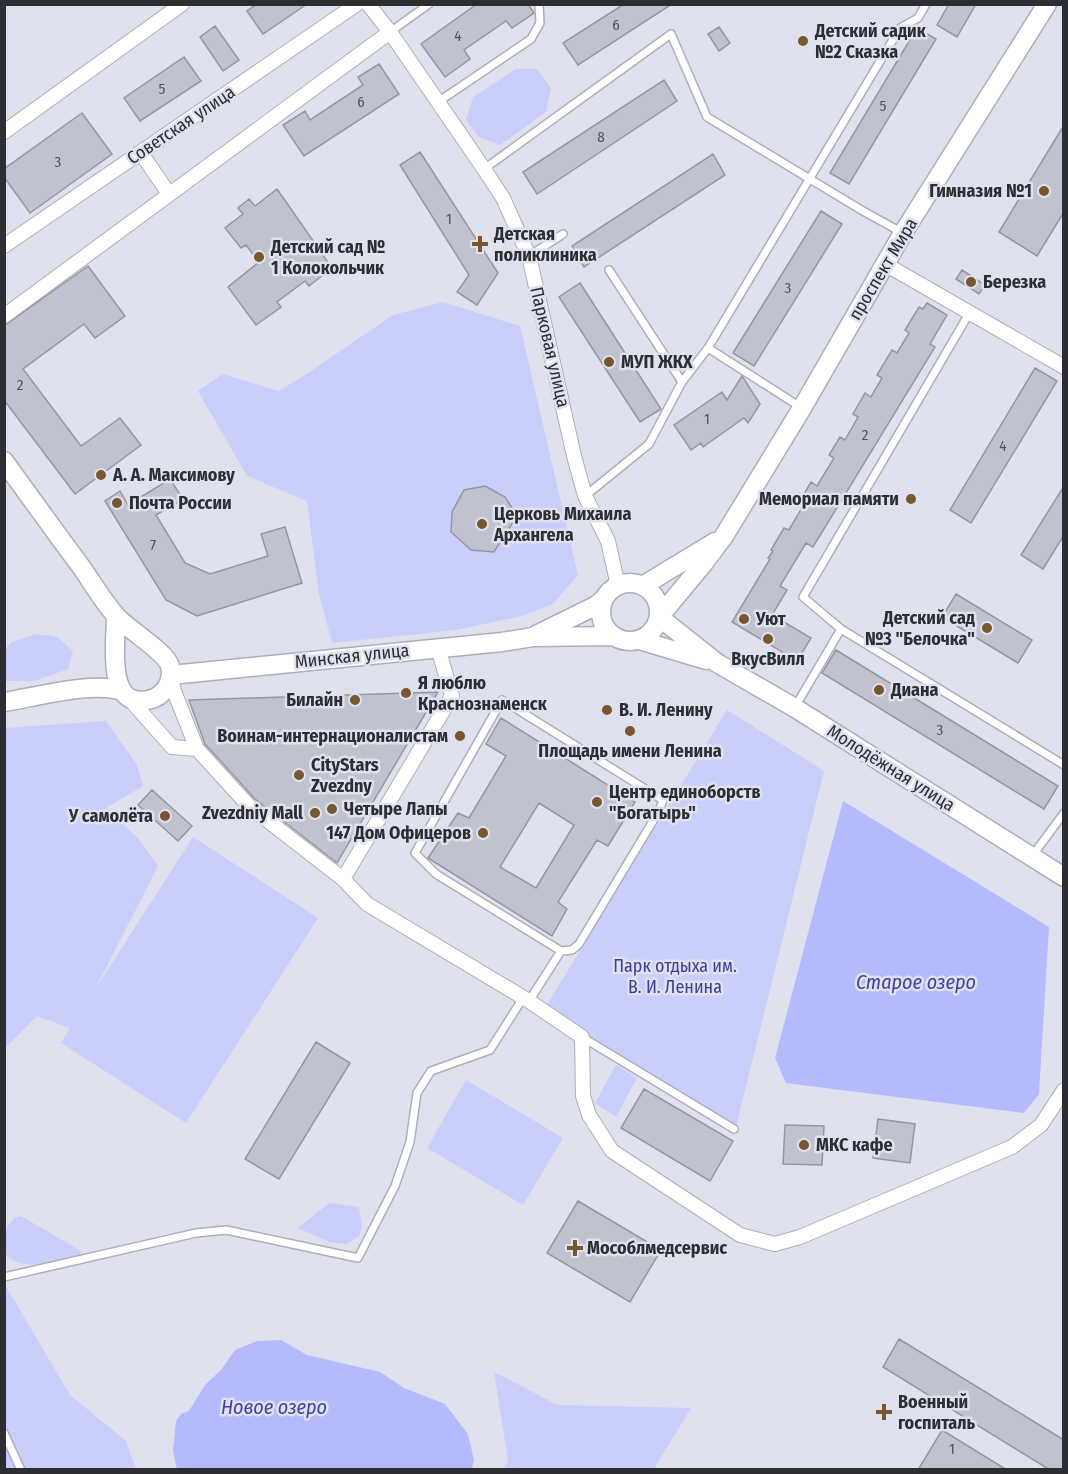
<svg xmlns="http://www.w3.org/2000/svg" width="1068" height="1474" font-family="'Fira Sans Condensed',sans-serif">
<style>
.green{fill:#cacefb}
.water{fill:#b4bafb}
.building{fill:#c0c2cf;stroke:#9496a2;stroke-width:1.5;fill-rule:evenodd}
.lines{fill:none;stroke-linecap:round;stroke-linejoin:round}
.lane-casing{stroke:#acaebb;stroke-width:10}
.street-casing{stroke:#acaebb;stroke-width:16}
.secondary-casing{stroke:#acaebb;stroke-width:21}
.lane{stroke:#fff;stroke-width:7}
.street{stroke:#fff;stroke-width:14}
.secondary{stroke:#fff;stroke-width:18}
.poi-dot{fill:#78562e;stroke:#dfe1ef;stroke-width:2}
.labels{text-anchor:middle;dominant-baseline:central;stroke-width:5;stroke-linejoin:round;paint-order:stroke}
.number-label{font-size:15px;fill:#52535a}
.poi-label{font-size:18px;font-weight:bold;fill:#2d2e33;stroke:#dfe1ef;text-anchor:start}
.street-label{font-size:18px;fill:#2d2e33;stroke:#dfe1ef}
.park-label{font-size:18px;fill:#413d99;stroke:#dfe1ef}
.water-label{font-size:20px;font-style:italic;fill:#45419d;stroke:#dfe1ef}
</style>
<rect width="100%" height="100%" fill="#dfe1ef"/>
<path class="green" d="M516 69H537L551 88 546 112 500 145 479 137 466 120 473 97Z
M443 302 520 326 578 575 553 604 522 616 456 630 332 643 319 594 307 501 247 476 198 391 223 374 278 391 299 379 393 315Z
M36 634 57 637 73 651 68 669 34 681H5V649L12 642Z
M727 710 824 771 736 1127 545 1008Z
M106 721 137 765 143 786 106 808 139 839 158 866 96 988 193 837 318 918 186 1123 61 1043 70 1028 37 1016 5 1048V728Z
M616 1065 637 1078 616 1117 595 1103Z
M466 1080 563 1138 523 1205 427 1148Z
M329 1203 359 1207 362 1227 359 1236 346 1244 329 1242 298 1228Z
M21 1216 81 1251 80 1255C57 1260 24 1274 5 1254V1230L14 1218Z
M4 1283 70 1395 126 1441 136 1469H5Z
M494 1372 558 1405 691 1408 654 1469H504L508 1460Z"/>
<path class="water" d="M843 801 1049 927 1039 1094 1024 1113 786 1083 775 1058Z
M281 1340 307 1355 380 1372 404 1388 445 1404 468 1434 474 1460 472 1469H177L173 1451 176 1421 181 1414 189 1411 205 1385 221 1370 235 1350 257 1341Z"/>
<path class="building" d="M257 4H307L263 34 247 11Z
M477 4H528L534 13 512 28 506 21 464 50 470 59 445 77 421 44Z
M624 4H672L578 65 563 43Z
M949 4H976L957 37 937 25Z
M215 26 239 60 223 71 200 37Z
M719 27 730 43 719 51 708 34Z
M917 28 936 39 849 184 830 173Z
M184 57 201 81 140 121 124 98Z
M379 64 399 94 304 156 283 125 305 111 310 120 363 85 358 77Z
M664 80 677 101 537 194 523 172Z
M82 113 112 154 30 213 4 177V169Z
M1064 125V212L1037 256 999 232Z
M420 152 498 273 477 305 457 292 469 275 400 165Z
M713 154 725 175 584 267 572 246Z
M277 189 332 268 309 286 305 281 277 302 281 307 256 325 228 287 259 262 246 245 241 248 225 228 243 214 238 208 249 199 255 206Z
M821 211 842 224 754 366 733 353Z
M88 266 125 316 95 338 84 324 23 369 81 446 120 418 141 445 75 494 4 400V326Z
M962 270 985 285 979 294 956 279Z
M580 283 661 409 640 422 559 297Z
M927 303 947 315 930 344 935 347 813 547 806 543 780 586 787 590 772 615 811 638 797 661 732 622 770 559 768 558 773 551 771 550 784 528 789 530 803 506 798 504 811 482 817 486 834 458 829 455 840 437 845 440 858 417 853 414 865 393 871 397 882 378 877 375 892 350 897 353 909 333 905 330 919 307 923 309Z
M1035 368 1057 381 971 523 950 510Z
M742 376 760 404 748 423 744 418 703 447 701 443 691 450 674 425 722 392 727 400Z
M170 479 183 499 156 515 185 563 210 574 268 556 261 534 285 527 302 583 197 616 166 600 105 501 120 491 128 505Z
M485 486 505 497 517 516 494 552 471 550 451 532 452 512 464 490Z
M1064 486V535L1043 569 1021 555Z
M956 594 1032 640 1018 663 942 617Z
M836 650 1058 786 1044 809 822 673Z
M438 692 337 863 255 799 205 744 189 700Z
M501 718 635 802 608 846 597 840 558 902 567 909 552 936 428 858 458 813 469 818 506 756 486 744ZM539 803 574 825 536 888 500 867Z
M152 790 192 826 178 841 138 805Z
M316 1042 350 1063 279 1179 245 1159Z
M644 1089 733 1141 710 1181 621 1128Z
M878 1119 915 1124 910 1163 873 1158Z
M785 1125 824 1126 822 1165 783 1164Z
M578 1201 661 1250 630 1302 547 1253Z
M899 1339 1064 1440V1470H1050L883 1367Z
M942 1430 1007 1470H918Z"/>
<g class="lines">
<defs>
<path id="lane" d="M390 32 429 4
M438 102 531 39 540 23 539 4
M484 169 671 34 707 117 863 211 901 232
M529 256 563 234
M609 270 682 382
M970 312 803 597 841 629 1064 765
M708 348 802 408
M585 496 649 444 682 382 708 348 900 28 918 18 926 4
M795 707 841 629
M1033 855 1064 813
M529 1001 561 951 436 874 415 853 502 700 663 800 659 811 579 944 572 950 561 951
M582 1037 734 1129
M4 1277 196 1233 226 1230 358 1258 395 1186 410 1142 417 1093 431 1071 490 1050 523 998
M4 1433 21 1470"/>
<path id="street" d="M368 4 390 32 484 169 503 198 529 256 574 456 585 496 608 541 618 586
M4 132 182 4
M141 153 169 194
M4 246 357 4
M885 264 1064 367
M4 316 390 32
M171 677 174 691 197 749 249 806 343 879 367 904 529 1001 582 1037 583 1096 589 1115 612 1151 740 1235 775 1244 800 1237 1012 1147 1041 1125 1064 1090
M126 695 172 747 197 749
M343 879 452 696 438 648"/>
<path id="secondary" d="M4 461C30 497 56 533 82 568 93 584 104 603 117 617 129 630 166 652 170 666 174 681 164 697 148 700 105 709 116 641 116 616
M601 612a29 29 0 1 1 58 0a29 29 0 1 1-58 0Z
M644 585 715 542
M659 617 703 564 724 536 802 408 903 233 1047 4
M659 617 717 663 795 708 1064 877
M536 635 595 606 603 600
M639 640 706 660
M171 675 502 642 533 637 614 636
M4 702C36 697 93 681 122 691"/>
</defs>
<use href="#lane" class="lane-casing"/>
<use href="#street" class="street-casing"/>
<use href="#secondary" class="secondary-casing"/>
<use href="#lane" class="lane"/>
<use href="#street" class="street"/>
<use href="#secondary" class="secondary"/>
</g>
<g class="poi-dot">
<circle cx="803" cy="41" r="6"/>
<circle cx="1044" cy="191" r="6"/>
<path d="M477 235h6v6h6v6h-6v6h-6v-6h-6v-6h6z"/>
<circle cx="259" cy="257" r="6"/>
<circle cx="971" cy="282" r="6"/>
<circle cx="609" cy="362" r="6"/>
<circle cx="101" cy="475" r="6"/>
<circle cx="911" cy="499" r="6"/>
<circle cx="117" cy="503" r="6"/>
<circle cx="482" cy="524" r="6"/>
<circle cx="744" cy="619" r="6"/>
<circle cx="987" cy="628" r="6"/>
<circle cx="768" cy="639" r="6"/>
<circle cx="879" cy="690" r="6"/>
<circle cx="406" cy="693" r="6"/>
<circle cx="355" cy="700" r="6"/>
<circle cx="607" cy="710" r="6"/>
<circle cx="630" cy="731" r="6"/>
<circle cx="460" cy="736" r="6"/>
<circle cx="299" cy="775" r="6"/>
<circle cx="597" cy="802" r="6"/>
<circle cx="332" cy="809" r="6"/>
<circle cx="315" cy="813" r="6"/>
<circle cx="165" cy="816" r="6"/>
<circle cx="483" cy="833" r="6"/>
<circle cx="804" cy="1145" r="6"/>
<path d="M572 1239h6v6h6v6h-6v6h-6v-6h-6v-6h6z"/>
<path d="M881 1403h6v6h6v6h-6v6h-6v-6h-6v-6h6z"/>
</g>
<g class="labels">
<g class="number-label">
<text x="616" y="25">6</text>
<text x="458" y="36">4</text>
<text x="162" y="89">5</text>
<text x="361" y="102">6</text>
<text x="883" y="106">5</text>
<text x="601" y="137">8</text>
<text x="58" y="162">3</text>
<text x="449" y="219">1</text>
<text x="788" y="288">3</text>
<text x="20" y="385">2</text>
<text x="707" y="419">1</text>
<text x="865" y="435">2</text>
<text x="1003" y="446">4</text>
<text x="153" y="545">7</text>
<text x="940" y="730">3</text>
<text x="952" y="1449">1</text>
</g>
<g class="poi-label">
<text x="815" y="31">Детский садик<tspan x="815" dy="21">№2 Сказка</tspan></text>
<text x="1032" y="191" text-anchor="end">Гимназия №1</text>
<text x="494" y="234">Детская<tspan x="494" dy="21">поликлиника</tspan></text>
<text x="271" y="247">Детский сад №<tspan x="271" dy="21">1 Колокольчик</tspan></text>
<text x="983" y="282">Березка</text>
<text x="621" y="362">МУП ЖКХ</text>
<text x="113" y="475">А. А. Максимову</text>
<text x="899" y="499" text-anchor="end">Мемориал памяти</text>
<text x="129" y="503">Почта России</text>
<text x="494" y="514">Церковь Михаила<tspan x="494" dy="21">Архангела</tspan></text>
<text x="975" y="618" text-anchor="end">Детский сад<tspan x="975" dy="21">№3 "Белочка"</tspan></text>
<text x="756" y="619">Уют</text>
<text x="768" y="659" text-anchor="middle">ВкусВилл</text>
<text x="418" y="683">Я люблю<tspan x="418" dy="21">Краснознаменск</tspan></text>
<text x="891" y="690">Диана</text>
<text x="343" y="700" text-anchor="end">Билайн</text>
<text x="619" y="710">В. И. Ленину</text>
<text x="448" y="736" text-anchor="end">Воинам-интернационалистам</text>
<text x="630" y="751" text-anchor="middle">Площадь имени Ленина</text>
<text x="311" y="765">CityStars<tspan x="311" dy="21">Zvezdny</tspan></text>
<text x="609" y="792">Центр единоборств<tspan x="609" dy="21">"Богатырь"</tspan></text>
<text x="344" y="809">Четыре Лапы</text>
<text x="303" y="813" text-anchor="end">Zvezdniy Mall</text>
<text x="153" y="816" text-anchor="end">У самолёта</text>
<text x="471" y="833" text-anchor="end">147 Дом Офицеров</text>
<text x="816" y="1145">МКС кафе</text>
<text x="587" y="1248">Мособлмедсервис</text>
<text x="898" y="1402">Военный<tspan x="898" dy="21">госпиталь</tspan></text>
</g>
<g class="street-label">
<text transform="translate(181 125) rotate(-34)">Советская улица</text>
<text transform="translate(883 269) rotate(-59)">проспект Мира</text>
<text transform="translate(550 347) rotate(77)">Парковая улица</text>
<text transform="translate(352 656) rotate(-6)">Минская улица</text>
<text transform="translate(891 768) rotate(32)">Молодёжная улица</text>
</g>
<g class="park-label">
<text x="675" y="966">Парк отдыха им.<tspan x="675" dy="21">В. И. Ленина</tspan></text>
</g>
<g class="water-label">
<text x="916" y="982">Старое озеро</text>
<text x="274" y="1407">Новое озеро</text>
</g>
</g>
<rect width="1068" height="1474" fill="none" stroke="#2d2e33" stroke-width="12"/>
</svg>
